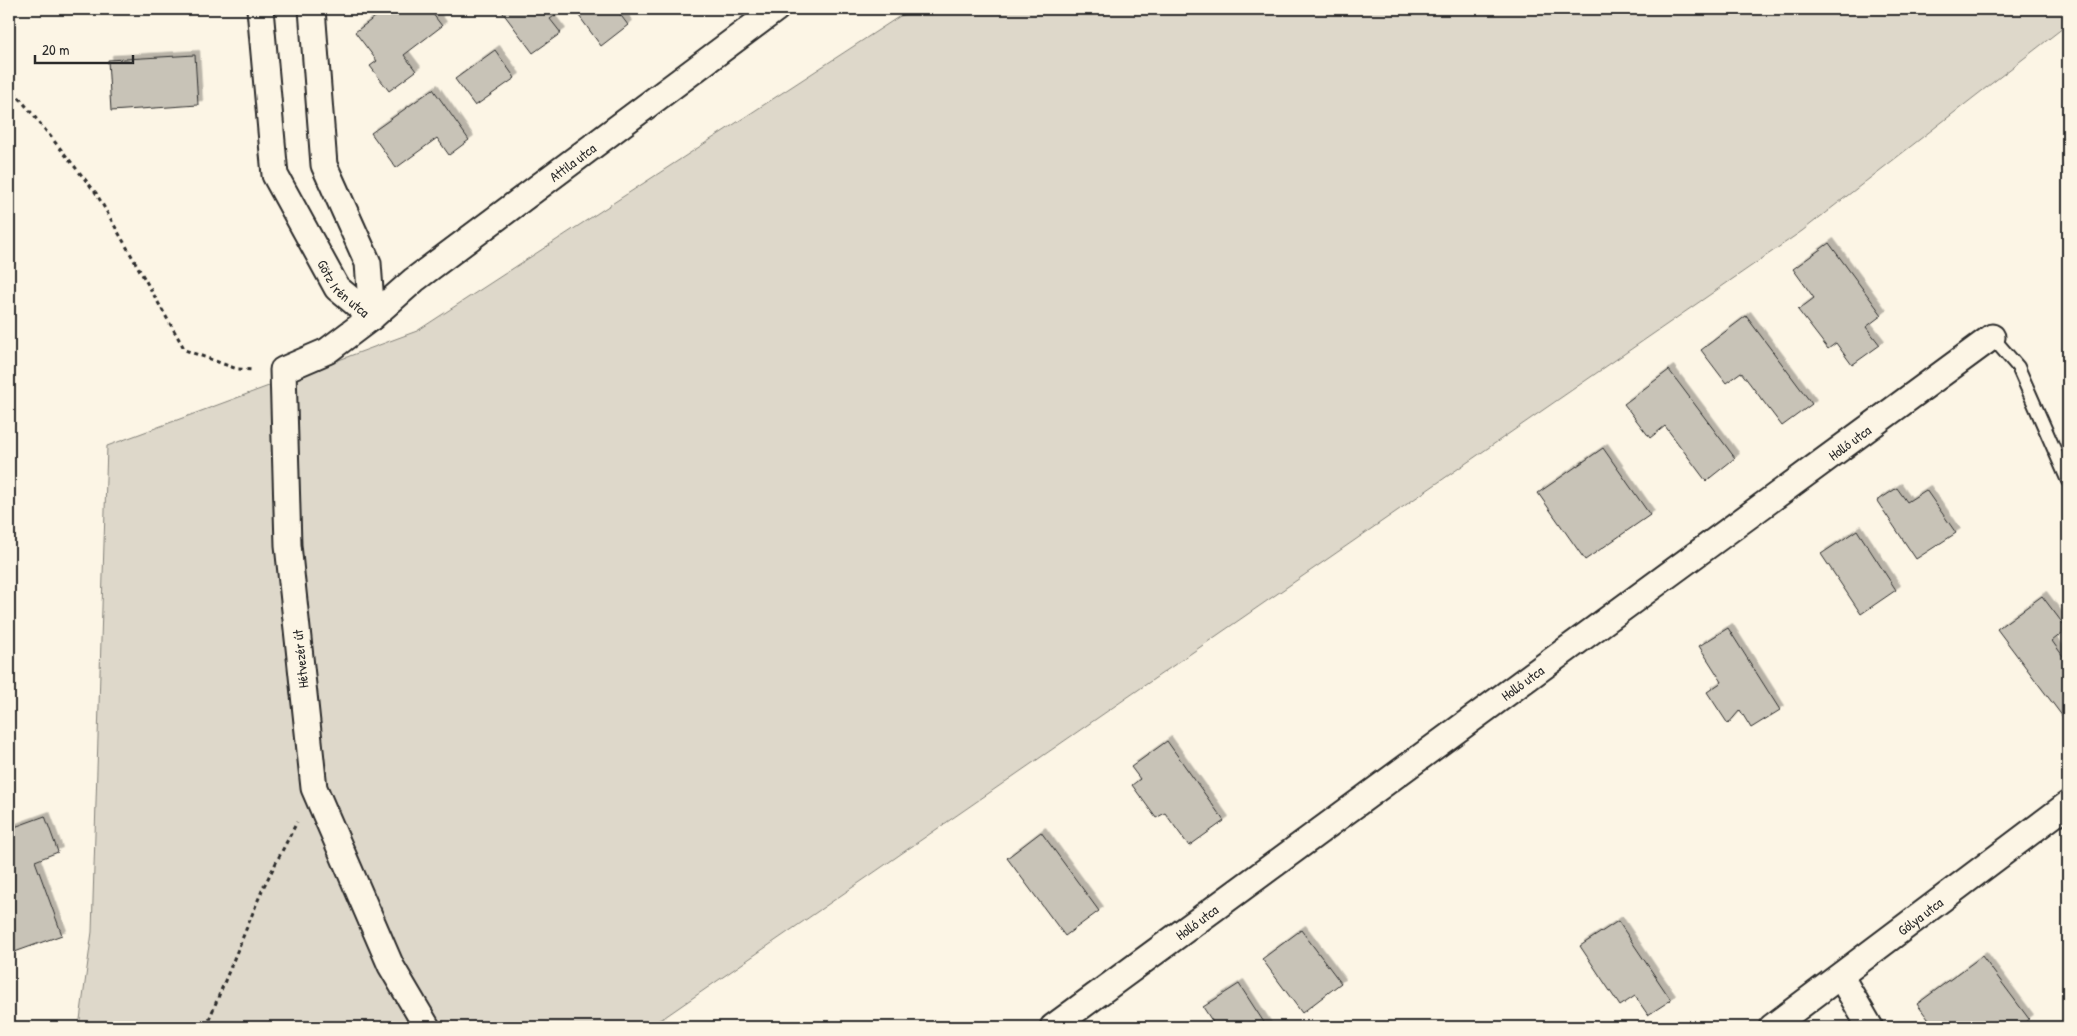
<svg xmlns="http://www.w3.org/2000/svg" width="2077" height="1036" font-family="'Patrick Hand',sans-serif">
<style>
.green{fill:#ded8ca;stroke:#84827a}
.building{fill:#c8c3b7;stroke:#2b2b2b;filter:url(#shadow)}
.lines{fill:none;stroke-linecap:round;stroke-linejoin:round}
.lane-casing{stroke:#2b2b2b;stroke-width:16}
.street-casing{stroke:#2b2b2b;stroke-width:29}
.path{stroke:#2b2b2b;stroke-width:3;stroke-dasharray:4 4;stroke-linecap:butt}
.lane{stroke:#fcf5e5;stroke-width:12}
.street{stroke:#fcf5e5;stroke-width:25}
.labels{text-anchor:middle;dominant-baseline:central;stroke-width:4.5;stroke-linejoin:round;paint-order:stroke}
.street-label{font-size:14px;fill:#2b2b2b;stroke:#fcf5e5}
</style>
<defs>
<filter id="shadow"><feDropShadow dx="4.5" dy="-4.5" stdDeviation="0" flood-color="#0004"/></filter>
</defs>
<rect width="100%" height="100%" fill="#fcf5e5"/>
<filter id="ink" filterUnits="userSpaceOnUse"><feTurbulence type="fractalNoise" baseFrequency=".02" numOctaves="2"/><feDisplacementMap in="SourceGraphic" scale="10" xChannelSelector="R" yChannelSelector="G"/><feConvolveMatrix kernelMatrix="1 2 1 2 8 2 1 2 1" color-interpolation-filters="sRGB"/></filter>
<g filter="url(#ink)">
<path class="green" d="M924 9H2068V24L1802 231 665 1017 645 1027H79L92 932 107 446 417 331 900 16Z"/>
<path class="building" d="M386 9H429L442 26 404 55 416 71 389 91 370 66 377 61 355 32Z
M500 9H564L550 19 561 33 533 53Z
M574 9H616L628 25 601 46Z
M495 50 515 78 475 106 455 79Z
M195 55 198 105 111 111 108 60Z
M433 89 469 140 449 155 437 138 396 168 371 133Z
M1829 243 1882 315 1866 327 1880 345 1852 365 1836 343 1828 349 1798 310 1814 298 1793 269Z
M1746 316 1812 404 1782 426 1741 372 1726 383 1701 350Z
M1669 370 1735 458 1706 481 1665 426 1650 438 1624 404Z
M1603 448 1650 515 1585 560 1538 493Z
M1897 488 1907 502 1926 490 1956 533 1916 559 1877 501Z
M1857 530 1896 590 1861 614 1821 554Z
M2042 596 2067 629 2052 641 2068 663V713L2063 717 1997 629Z
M1728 628 1780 710 1751 728 1740 710 1728 724 1707 692 1722 682 1699 646Z
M1167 741 1224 821 1189 846 1165 813 1156 818 1132 785 1140 779 1131 767Z
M45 816 58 852 35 861 62 935 12 953 9 944V829Z
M1041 832 1099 911 1065 936 1007 858Z
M1618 921 1671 1000 1648 1015 1635 996 1620 1006 1580 946Z
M1301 930 1341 983 1302 1013 1262 959Z
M1982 956 2029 1019 2018 1027H1934L1917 1004Z
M1239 984 1267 1027H1216L1203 1007Z"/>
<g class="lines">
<defs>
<path id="lane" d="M1992 337 2018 367 2068 481"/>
<g id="street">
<path id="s1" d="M260 9 275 175 337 288 372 317"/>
<path d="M312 9 324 165 368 263 372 317"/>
<path d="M1841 977 1870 1027"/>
<path id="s2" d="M427 1027 391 966 314 788 288 545 283 370 327 351 372 317 414 280 776 9"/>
<path id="s3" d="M1053 1027 1992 337"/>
<path id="s4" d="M1772 1027 2068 804"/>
</g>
</defs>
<use href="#lane" class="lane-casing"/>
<use href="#street" class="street-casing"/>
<path class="path" d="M9 85 96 193 185 350 237 369 254 370
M206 1027 263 888 297 822"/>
<use href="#lane" class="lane"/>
<use href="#street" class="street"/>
</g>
</g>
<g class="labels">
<g class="street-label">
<text stroke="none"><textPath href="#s2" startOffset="1042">Attila utca</textPath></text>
<text stroke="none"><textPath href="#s1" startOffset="300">Götz Irén utca</textPath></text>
<text stroke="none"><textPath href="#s3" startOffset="988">Holló utca</textPath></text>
<text transform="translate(300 659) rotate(-96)">Hétvezér út</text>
<text stroke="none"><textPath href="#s3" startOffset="582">Holló utca</textPath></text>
<text stroke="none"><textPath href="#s4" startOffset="185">Gólya utca</textPath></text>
<text stroke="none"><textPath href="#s3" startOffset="178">Holló utca</textPath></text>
</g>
</g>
<rect width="2077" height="1036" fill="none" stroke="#fcf5e5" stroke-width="30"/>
<rect x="15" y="15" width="2047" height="1006" fill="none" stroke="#2b2b2b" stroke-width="2" filter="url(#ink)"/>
<path d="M35 55v8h98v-8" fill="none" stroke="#2b2b2b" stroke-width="2.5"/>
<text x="42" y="55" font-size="15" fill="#2b2b2b" stroke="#fcf5e5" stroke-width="4" paint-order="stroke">20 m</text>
</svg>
